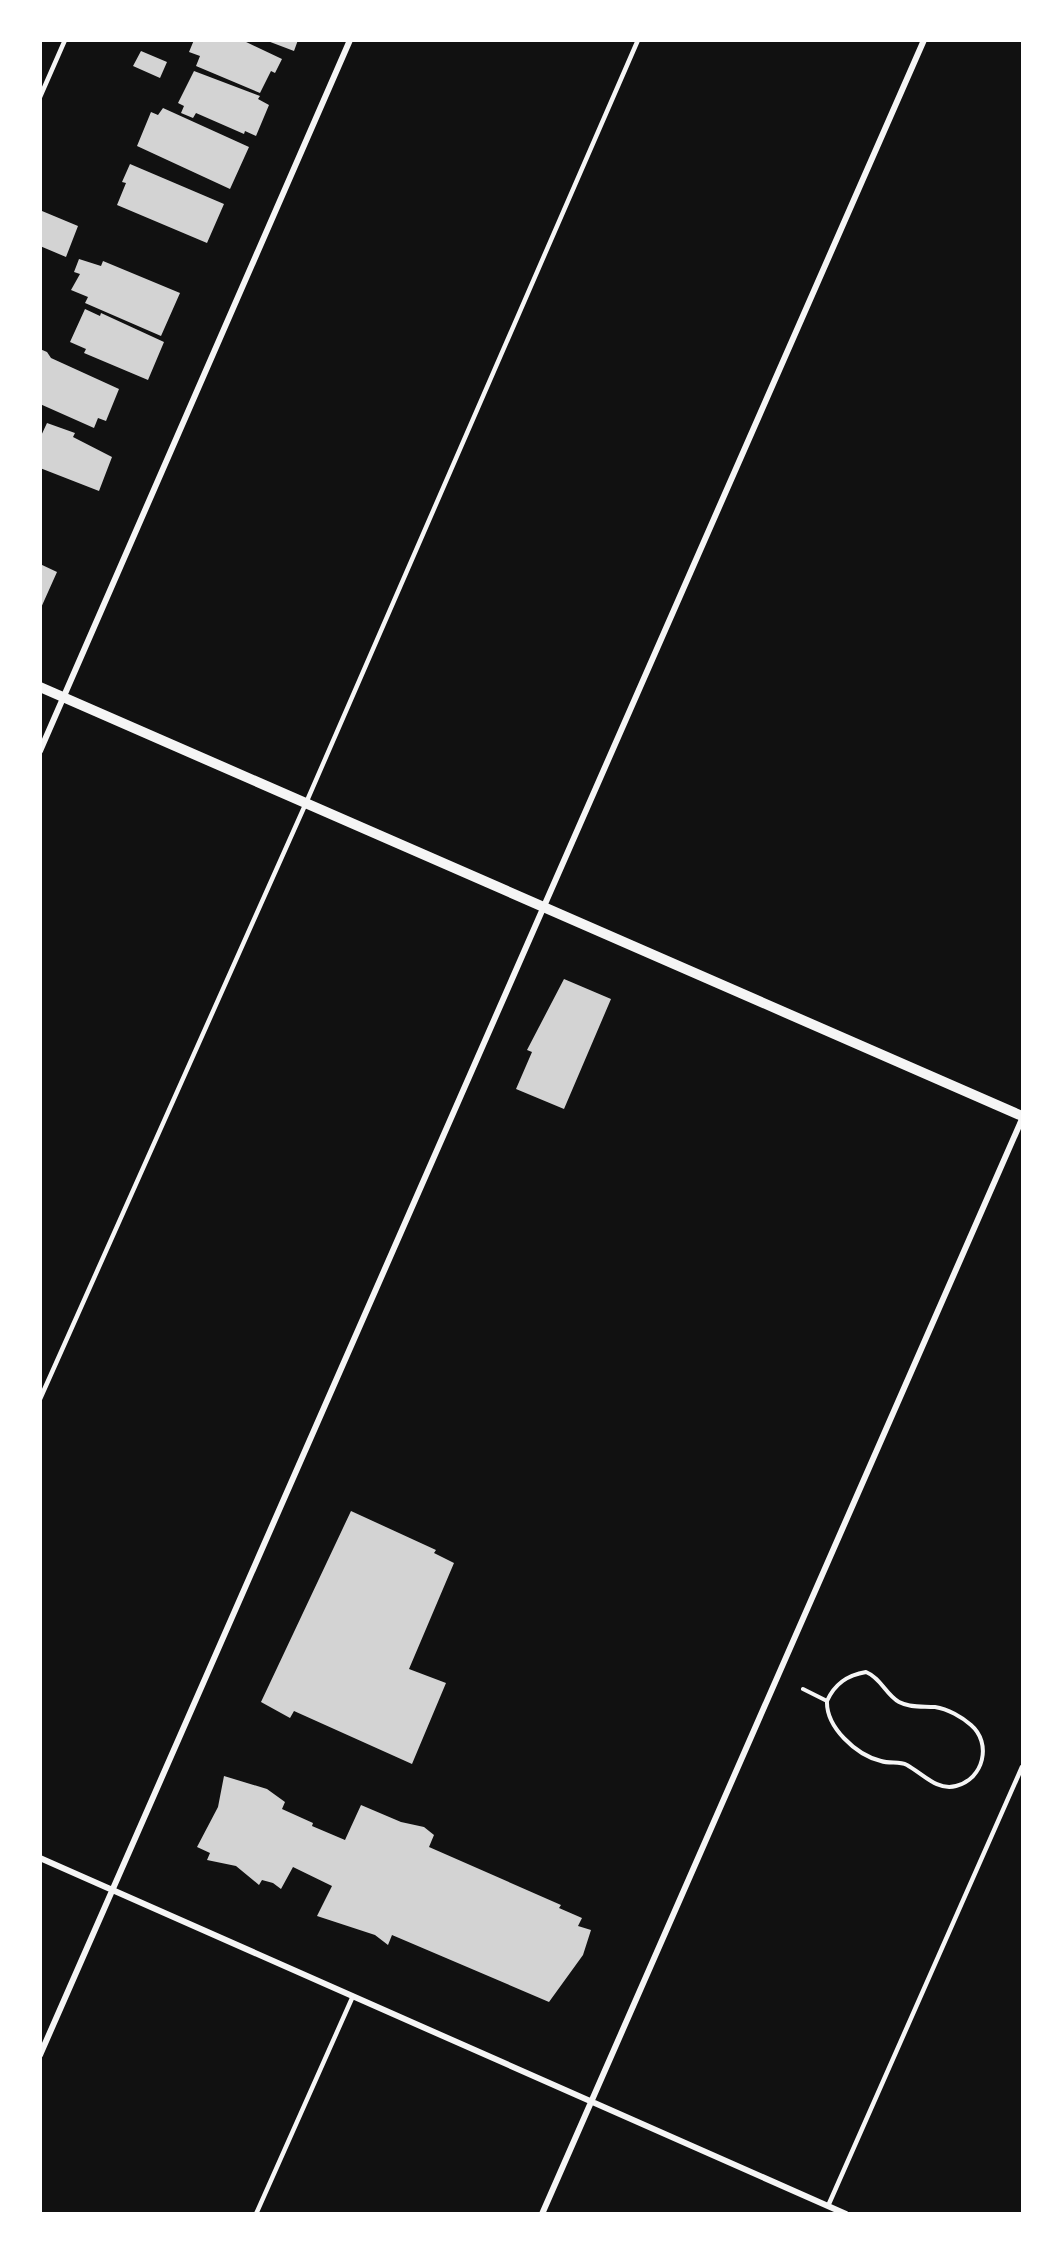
<svg xmlns="http://www.w3.org/2000/svg" width="1063" height="2254" font-family="Helvetica,sans-serif">
<style>
.building{fill:#d3d3d3}
.lines{fill:none;stroke-linecap:round;stroke-linejoin:round}
.path{stroke:#f5f5f5;stroke-width:4}
.service{stroke:#f5f5f5;stroke-width:4.5}
.minor{stroke:#f5f5f5;stroke-width:6}
.tertiary{stroke:#f5f5f5;stroke-width:10}
</style>
<rect width="100%" height="100%" fill="#111"/>
<path class="building" d="M194 40H242L282 59 275 73 271 71 260 93 196 66 200 56 189 52Z
M265 40H298L294 51Z
M141 51 167 62 160 78 133 66Z
M194 71 260 96 258 99 269 105 256 136 245 131 244 134 196 113 193 118 181 113 184 106 178 103Z
M163 108 249 147 230 189 137 146 151 112 158 115Z
M130 164 224 204 207 243 117 205 126 183 122 182Z
M42 211 78 226 66 257 40 246Z
M79 259 101 266 103 261 180 293 161 336 85 303 88 297 71 290 80 274 74 272Z
M85 309 100 316 101 313 164 342 148 380 84 353 86 349 70 342Z
M40 349 47 352 51 358 119 389 106 421 98 418 94 428 40 404Z
M47 423 75 433 73 437 112 457 99 491 40 468V438Z
M40 564 57 572 40 610Z
M564 979 611 999 564 1109 516 1089 532 1052 527 1050Z
M351 1511 436 1550 434 1553 454 1563 409 1669 446 1683 412 1764 294 1711 290 1718 261 1702Z
M224 1776 267 1789 285 1802 282 1809 313 1823 312 1826 345 1840 361 1805 401 1822 424 1827 434 1835 429 1847 561 1905 559 1908 582 1918 578 1926 591 1930 583 1955 549 2002 392 1935 388 1945 375 1935 317 1916 332 1886 293 1867 281 1889 273 1883 262 1880 259 1885 236 1866 207 1860 210 1853 197 1847 218 1807Z"/>
<g class="lines">
<path class="path" d="M803 1689 827 1701C826 1727 856 1755 881 1761 890 1764 899 1761 907 1765 923 1774 937 1791 956 1786 984 1779 992 1743 971 1725 962 1717 948 1709 935 1707 923 1706 910 1708 899 1702 886 1695 881 1678 866 1672 848 1675 835 1683 827 1701"/>
<path class="service" d="M40 97 65 40
M40 1399 306 803 638 40
M828 2206 1022 1767
M256 2214 353 1996"/>
<path class="minor" d="M40 751 350 40
M40 1858 846 2214
M40 2055 924 40
M542 2214 1022 1119"/>
<path class="tertiary" d="M40 687 1022 1116"/>
</g>
<rect width="1063" height="2254" fill="none" stroke="#ffffff" stroke-width="84"/>
</svg>
